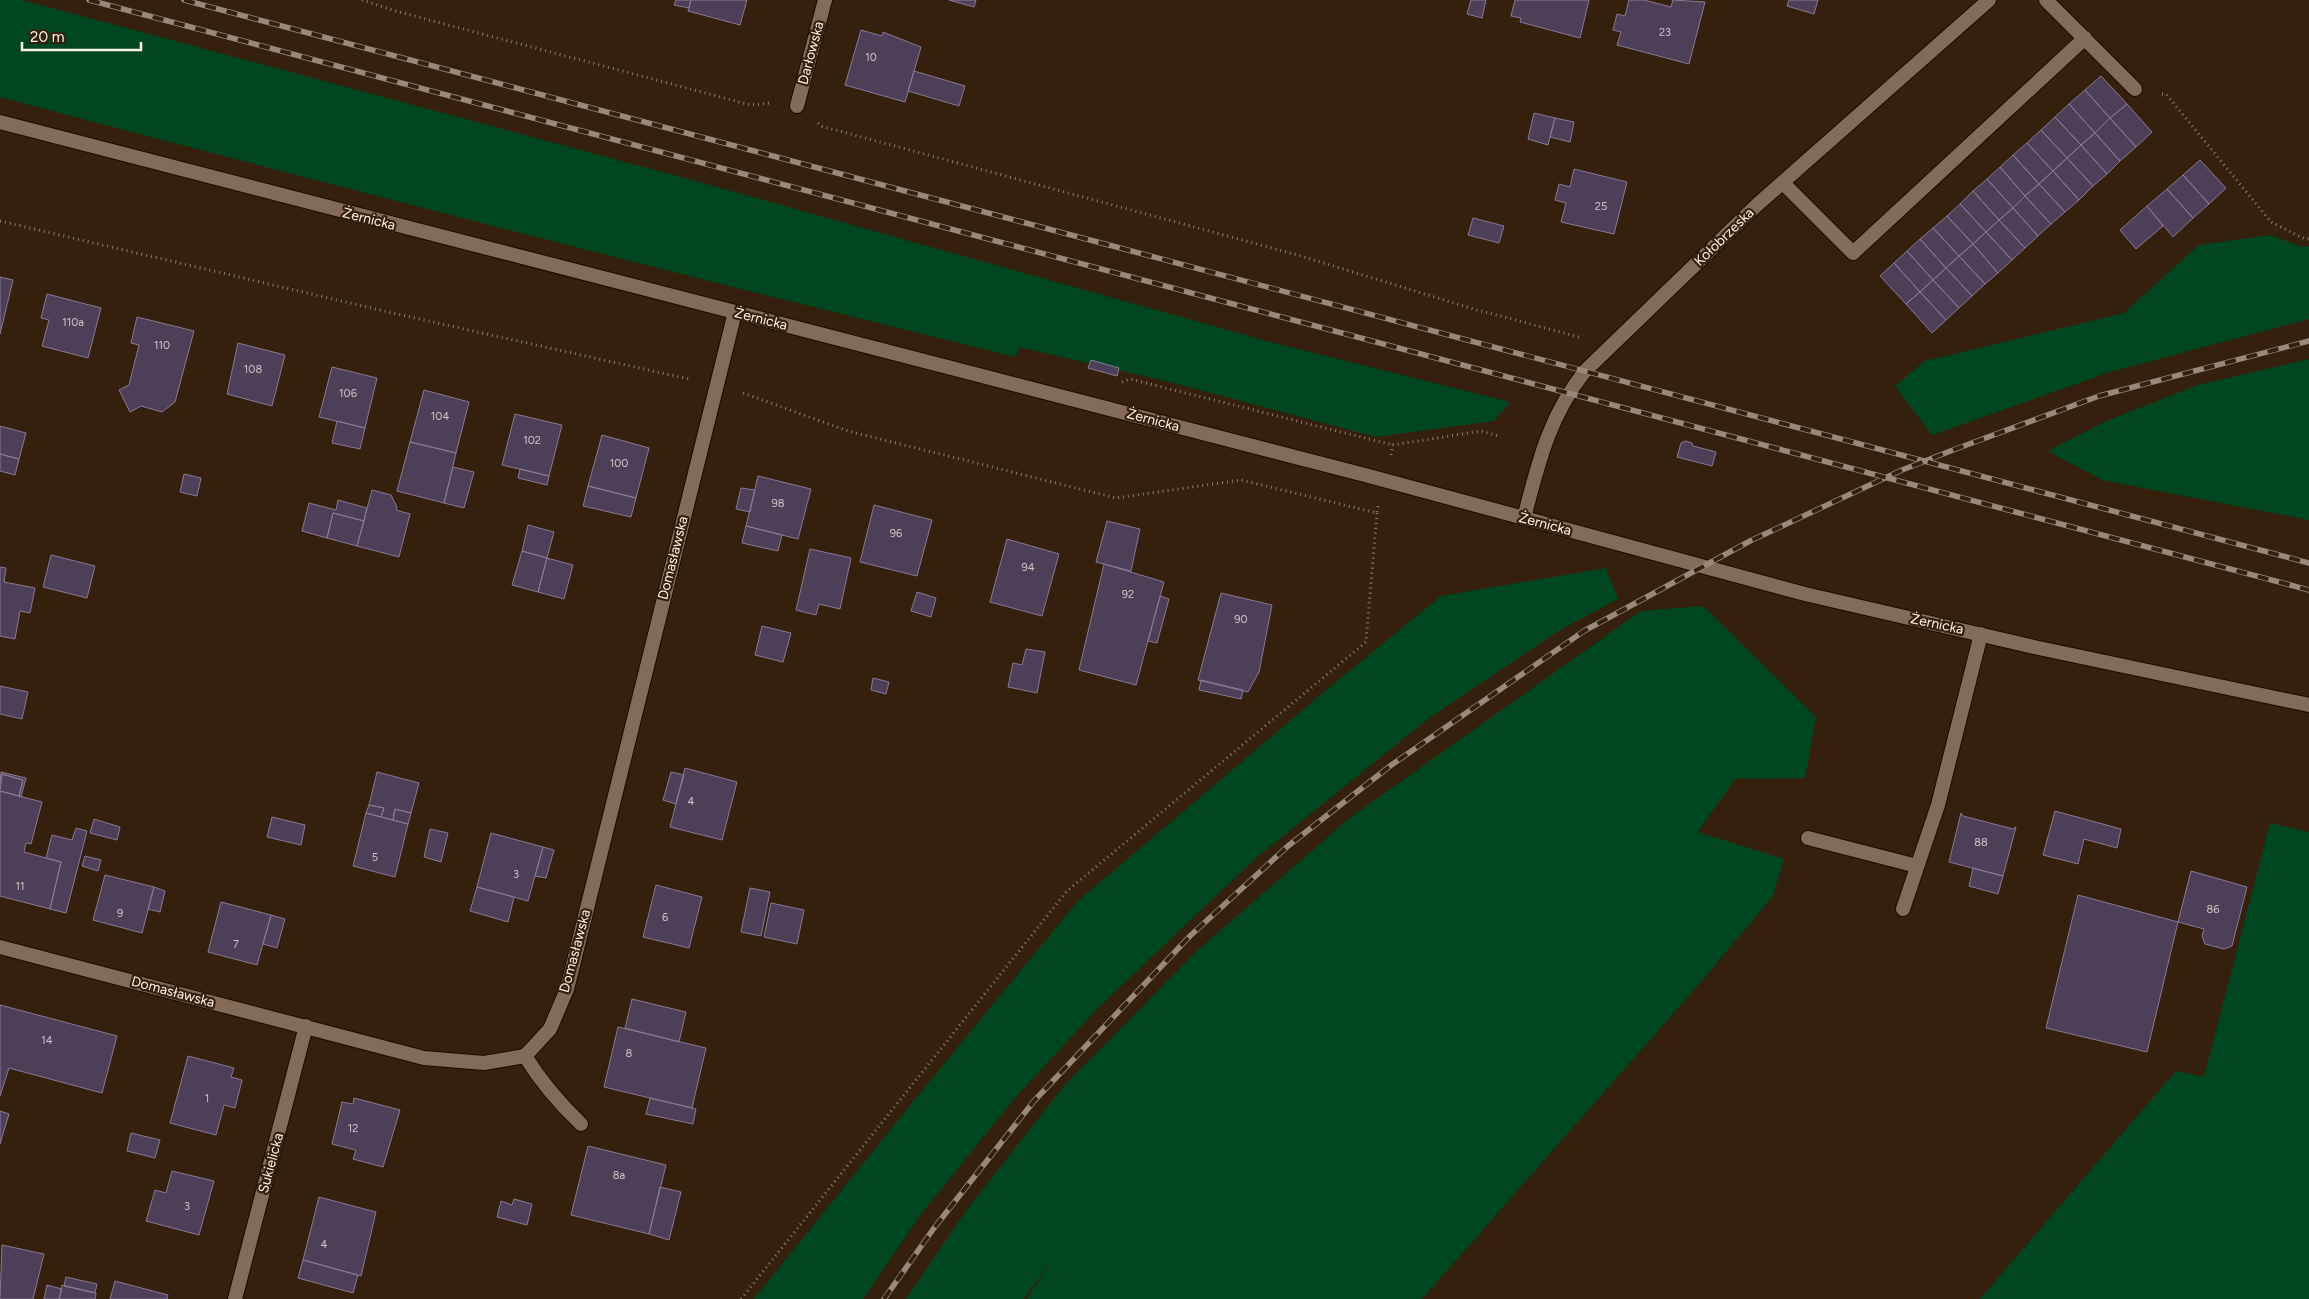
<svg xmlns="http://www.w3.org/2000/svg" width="2309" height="1299" font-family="Figtree,sans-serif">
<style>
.green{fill:#004721}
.building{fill:#4d3f58;stroke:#897a96}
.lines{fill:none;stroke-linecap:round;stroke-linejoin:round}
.service-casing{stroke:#1c0900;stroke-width:16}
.minor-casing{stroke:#1c0900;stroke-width:16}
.tertiary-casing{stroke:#1c0900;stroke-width:16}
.path{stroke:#907f71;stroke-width:3;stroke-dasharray:1 4;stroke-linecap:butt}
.service{stroke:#846b57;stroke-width:14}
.minor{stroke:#846b57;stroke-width:14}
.tertiary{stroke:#846b57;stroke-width:14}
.rail-casing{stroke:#9a897b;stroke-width:5.5}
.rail{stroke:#35200d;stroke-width:4;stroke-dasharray:11;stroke-linecap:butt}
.labels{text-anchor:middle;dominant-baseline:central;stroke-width:4.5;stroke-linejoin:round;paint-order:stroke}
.number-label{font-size:11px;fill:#d2c5c5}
.street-label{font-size:14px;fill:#fef2e9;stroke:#35200d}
</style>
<rect width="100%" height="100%" fill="#35200d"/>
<path class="green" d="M0 0H22L681 177 1274 343 1510 402 1494 421 1376 437 1178 384 1019 347 1016 357C676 274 338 187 0 97Z
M2270 235 2302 247 2309 246V319L2110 372 1932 435 1895 386 1925 361 2124 313 2199 245Z
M2309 359V520L2102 480 2048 451 2106 421 2198 385Z
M1606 568 1618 599 1555 633 1428 719 1256 858 1099 1007 1014 1099 922 1213 863 1299H754L920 1093 1078 901 1331 686 1441 596Z
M1703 606 1816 717 1805 778 1735 779 1698 832 1784 859 1773 896 1700 983 1422 1299H1027L1054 1257 1024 1299H906L966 1211 1063 1087 1199 949 1351 817 1641 611Z
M2270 823 2309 832V1299H1980L2176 1071 2204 1077Z"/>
<path class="building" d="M676 0H691L689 8 674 5Z
M691 0H747L740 25 688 11Z
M949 0H976L974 7Z
M1471 0H1486L1482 18 1467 14Z
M1515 0H1589L1580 38 1520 22 1521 18 1511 16Z
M1629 0H1644L1671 7 1673 0 1705 2 1689 64 1617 45 1621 32 1613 30 1617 14 1625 16Z
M1789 0H1818L1814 14 1787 6Z
M861 30 882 36 883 32 921 47 905 102 845 85Z
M914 71 965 86 959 106 908 91Z
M2101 76 2127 104 2110 118 2085 90Z
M2085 90 2110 118 2095 133 2069 104Z
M2069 104 2095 133 2081 145 2055 117Z
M2127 104 2152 132 2136 147 2110 118Z
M1534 113 1555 118 1548 145 1528 139Z
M2055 117 2081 145 2067 158 2041 130Z
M1555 118 1574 122 1570 142 1550 137Z
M2110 118 2136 147 2120 161 2095 133Z
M2041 130 2067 158 2053 171 2027 143Z
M2095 133 2120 161 2107 174 2081 145Z
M2027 143 2053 171 2039 184 2013 155Z
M2081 145 2107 174 2093 186 2067 158Z
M2013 155 2039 184 2025 196 2000 167Z
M2067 158 2093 186 2079 200 2053 171Z
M2200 160 2226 188 2209 204 2183 175Z
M2000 167 2025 196 2013 208 1987 179Z
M1574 169 1627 182 1614 234 1561 222 1566 203 1555 200 1559 184 1570 187Z
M2053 171 2079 200 2065 212 2039 184Z
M2183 175 2209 204 2193 218 2167 189Z
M1987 179 2013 208 1999 220 1973 191Z
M2039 184 2065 212 2051 224 2025 196Z
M2167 189 2193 218 2173 237 2147 206Z
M1973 191 1999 220 1986 232 1960 204Z
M2025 196 2051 224 2038 236 2013 208Z
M1960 204 1986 232 1973 244 1947 216Z
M2147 206 2163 226 2136 249 2120 230Z
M2013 208 2038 236 2025 248 1999 220Z
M1947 216 1973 244 1959 256 1933 228Z
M1473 218 1504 226 1499 243 1468 235Z
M1999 220 2025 248 2012 260 1986 232Z
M1933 228 1959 256 1946 268 1920 239Z
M1986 232 2012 260 1998 273 1973 244Z
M1920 239 1946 268 1933 280 1907 251Z
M1973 244 1998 273 1985 284 1959 256Z
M1907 251 1933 280 1920 292 1894 263Z
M1959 256 1985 284 1972 296 1946 268Z
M1894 263 1920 292 1906 304 1880 276Z
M1946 268 1972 296 1959 308 1933 280Z
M0 277 13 280 0 334Z
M1933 280 1959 308 1946 320 1920 292Z
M1920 292 1946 320 1932 333 1906 304Z
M47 294 101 308 88 358 42 346 49 320 41 318Z
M137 317 194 331 175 402 162 412 141 406 130 412 119 390 129 385 139 345 131 343Z
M238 343 285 355 272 406 227 394Z
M1091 360 1119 368 1117 376 1088 368Z
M332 367 377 378 365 428 319 417Z
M424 390 469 402 456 453 410 442Z
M515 414 562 425 549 476 502 465Z
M337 421 365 428 360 449 332 443Z
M0 426 26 433 19 459 0 454Z
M602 435 649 448 636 498 588 486Z
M1685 441 1692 443 1693 446 1716 452 1712 466 1677 457 1681 443Z
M410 442 456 453 444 503 397 491Z
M0 454 19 459 15 475 0 471Z
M453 467 474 472 464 508 444 503Z
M520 469 549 476 547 485 518 478Z
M184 474 201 478 197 496 180 492Z
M758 476 811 489 798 539 746 526Z
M588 486 636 498 631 517 583 506Z
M741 488 755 490 750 512 736 509Z
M372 490 391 495 397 507 396 510 410 514 399 557 357 546Z
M338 500 367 508 364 521 333 513 327 538 302 531 309 503 336 510Z
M874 505 932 520 917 576 860 562Z
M333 513 364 521 357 546 327 538Z
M1107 521 1140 529 1131 571 1096 562Z
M528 525 554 532 547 558 522 551Z
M746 526 782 535 778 551 742 543Z
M1007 539 1059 554 1042 616 990 602Z
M810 549 851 558 840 609 819 604 816 615 796 610Z
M522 551 547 558 538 592 512 585Z
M51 555 95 566 87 598 43 587Z
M547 558 573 565 564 599 538 592Z
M1104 564 1164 582 1136 685 1079 670Z
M0 567 6 568 4 582 35 588 30 613 20 611 15 639 0 636Z
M917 592 936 598 931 617 911 611Z
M1221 593 1272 605 1259 672 1248 692 1198 680Z
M1160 596 1169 599 1157 643 1148 641Z
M762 626 791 633 783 662 755 655Z
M1026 649 1045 652 1037 693 1008 687 1013 663 1022 665Z
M873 678 889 682 886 694 871 690Z
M1201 680 1243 690 1241 699 1199 690Z
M0 686 28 692 22 719 0 714Z
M685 768 737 782 722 840 670 827Z
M1 772 26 778 21 797 19 796 23 780 2 774 0 784Z
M377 772 419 783 411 813 395 809 393 820 381 817 384 808 369 805Z
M671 772 684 775 676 804 663 800Z
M2 774 23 780 19 796 0 791Z
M0 791 42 802 31 844 26 843 24 852 61 862 50 909 0 896Z
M369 805 384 808 381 817 366 813Z
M395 809 411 813 408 824 393 820Z
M2055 811 2121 829 2117 848 2084 839 2078 864 2043 855Z
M366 813 408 824 395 877 353 866Z
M1961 813 1963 816 2013 829 2016 827 2003 876 1949 862Z
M272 817 305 825 301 845 267 837Z
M94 819 120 827 117 840 90 833Z
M76 828 87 831 66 913 50 909 61 862 46 858 52 835 72 840Z
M430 829 448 833 441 862 424 857Z
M491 833 543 847 528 901 477 887Z
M543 847 554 850 546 878 535 876Z
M85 856 101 860 98 871 82 866Z
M1973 868 2003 876 1998 894 1969 886Z
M2191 871 2247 887 2232 946 2224 949 2205 944 2202 936 2204 929 2178 922Z
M105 875 154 887 142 933 93 920Z
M656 885 702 897 689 948 643 937Z
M154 887 165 891 160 912 148 909Z
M477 887 514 897 508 922 470 911Z
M750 888 770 892 761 936 741 932Z
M2078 895 2178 922 2147 1052 2046 1028Z
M221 902 271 915 257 965 208 952Z
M771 903 804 910 797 944 764 937Z
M271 915 285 919 277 948 263 944Z
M632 999 686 1012 679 1042 625 1028Z
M0 1005 117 1036 102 1093 9 1068 0 1096Z
M618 1027 706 1048 692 1108 604 1087Z
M188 1056 234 1068 231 1077 242 1080 235 1108 224 1105 216 1135 170 1123Z
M354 1098 400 1110 383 1167 353 1159 356 1150 332 1144 342 1102 353 1104Z
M650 1098 696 1109 693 1124 646 1114Z
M0 1111 9 1114 0 1144Z
M131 1133 160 1140 155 1158 127 1151Z
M588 1146 666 1165 649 1234 571 1215Z
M172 1171 214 1181 199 1235 146 1221 155 1190 166 1193Z
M660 1187 681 1192 669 1240 649 1234Z
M319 1197 376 1212 361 1276 303 1260Z
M514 1199 532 1204 527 1225 497 1217 501 1201 512 1205Z
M2 1245 44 1254 33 1299H0Z
M303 1260 358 1275 353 1293 298 1278Z
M66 1277 97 1284 95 1293 64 1286Z
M115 1281 168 1295 167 1299H110Z
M47 1285 62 1289 59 1299H44Z
M62 1285 96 1293 95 1299H59Z"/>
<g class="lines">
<defs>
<path id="service" d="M2046 0 2135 89
M1783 183 1853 253 2085 38
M1808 838 1917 866
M1903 909 1938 805 1981 634
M525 1056C541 1082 559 1103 581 1124"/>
<path id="minor" d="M797 106 825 0
M0 947 424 1058 484 1063 525 1056 550 1029 567 989 735 312
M235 1299 306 1026"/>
<path id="tertiary" d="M0 122 1365 475 1805 594 2034 647 2309 705
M1524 518C1538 464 1549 416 1585 371L1758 204 1989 0"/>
</defs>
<use href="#service" class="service-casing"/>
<use href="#minor" class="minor-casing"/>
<use href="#tertiary" class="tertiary-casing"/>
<path class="path" d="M362 0 399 12 751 105 770 103
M2162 94H2166L2271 222 2305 239H2309
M818 123 821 126 1301 256 1470 308 1579 337
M0 221 401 315 689 379
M1122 382 1130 379 1393 445
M743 393 848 431 1116 498 1241 480 1377 513 1378 506
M1391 455 1393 445 1481 431 1498 436
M741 1299 1067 891 1366 642 1377 513"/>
<use href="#service" class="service"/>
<use href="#minor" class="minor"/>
<use href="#tertiary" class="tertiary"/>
<defs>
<path id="rail" d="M89 0 2309 590
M184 0 2309 563
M884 1299 934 1228 1034 1101 1190 936 1288 846 1390 766 1584 631 1750 541 1902 470 1953 450 2099 396 2309 341"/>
</defs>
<use href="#rail" class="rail-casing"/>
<use href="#rail" class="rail"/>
</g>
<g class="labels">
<g class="number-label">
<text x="1665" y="32">23</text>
<text x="871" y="57">10</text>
<text x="1601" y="206">25</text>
<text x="73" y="322">110a</text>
<text x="162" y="345">110</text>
<text x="253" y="369">108</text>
<text x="348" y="393">106</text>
<text x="440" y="416">104</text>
<text x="532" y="440">102</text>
<text x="619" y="463">100</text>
<text x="778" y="503">98</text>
<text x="896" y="533">96</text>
<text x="1028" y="567">94</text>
<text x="1128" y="594">92</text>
<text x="1241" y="619">90</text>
<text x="691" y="801">4</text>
<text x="1981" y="842">88</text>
<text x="375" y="857">5</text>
<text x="516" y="874">3</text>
<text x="20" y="886">11</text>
<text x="2213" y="909">86</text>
<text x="120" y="913">9</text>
<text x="665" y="917">6</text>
<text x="236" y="944">7</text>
<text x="47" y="1040">14</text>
<text x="629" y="1053">8</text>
<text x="207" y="1098">1</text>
<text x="353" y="1128">12</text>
<text x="619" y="1175">8a</text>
<text x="187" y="1206">3</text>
<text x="324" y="1244">4</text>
</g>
<g class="street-label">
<text transform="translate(811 53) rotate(-75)">Darłowska</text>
<text transform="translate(369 219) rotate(14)">Żernicka</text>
<text transform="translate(1724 237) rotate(-44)">Kołobrzeska</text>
<text transform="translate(761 319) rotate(14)">Żernicka</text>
<text transform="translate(1153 420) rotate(15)">Żernicka</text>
<text transform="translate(1545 524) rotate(15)">Żernicka</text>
<text transform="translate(673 558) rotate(-76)">Domasławska</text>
<text transform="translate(1937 624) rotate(12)">Żernicka</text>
<text transform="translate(575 951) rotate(-75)">Domasławska</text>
<text transform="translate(173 992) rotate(15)">Domasławska</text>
<text transform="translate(271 1163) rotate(-75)">Sukielicka</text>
</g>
</g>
<path d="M22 42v8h119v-8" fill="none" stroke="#fef2e9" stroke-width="2.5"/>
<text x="30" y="42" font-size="15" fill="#fef2e9" stroke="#35200d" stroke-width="4" paint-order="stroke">20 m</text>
</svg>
